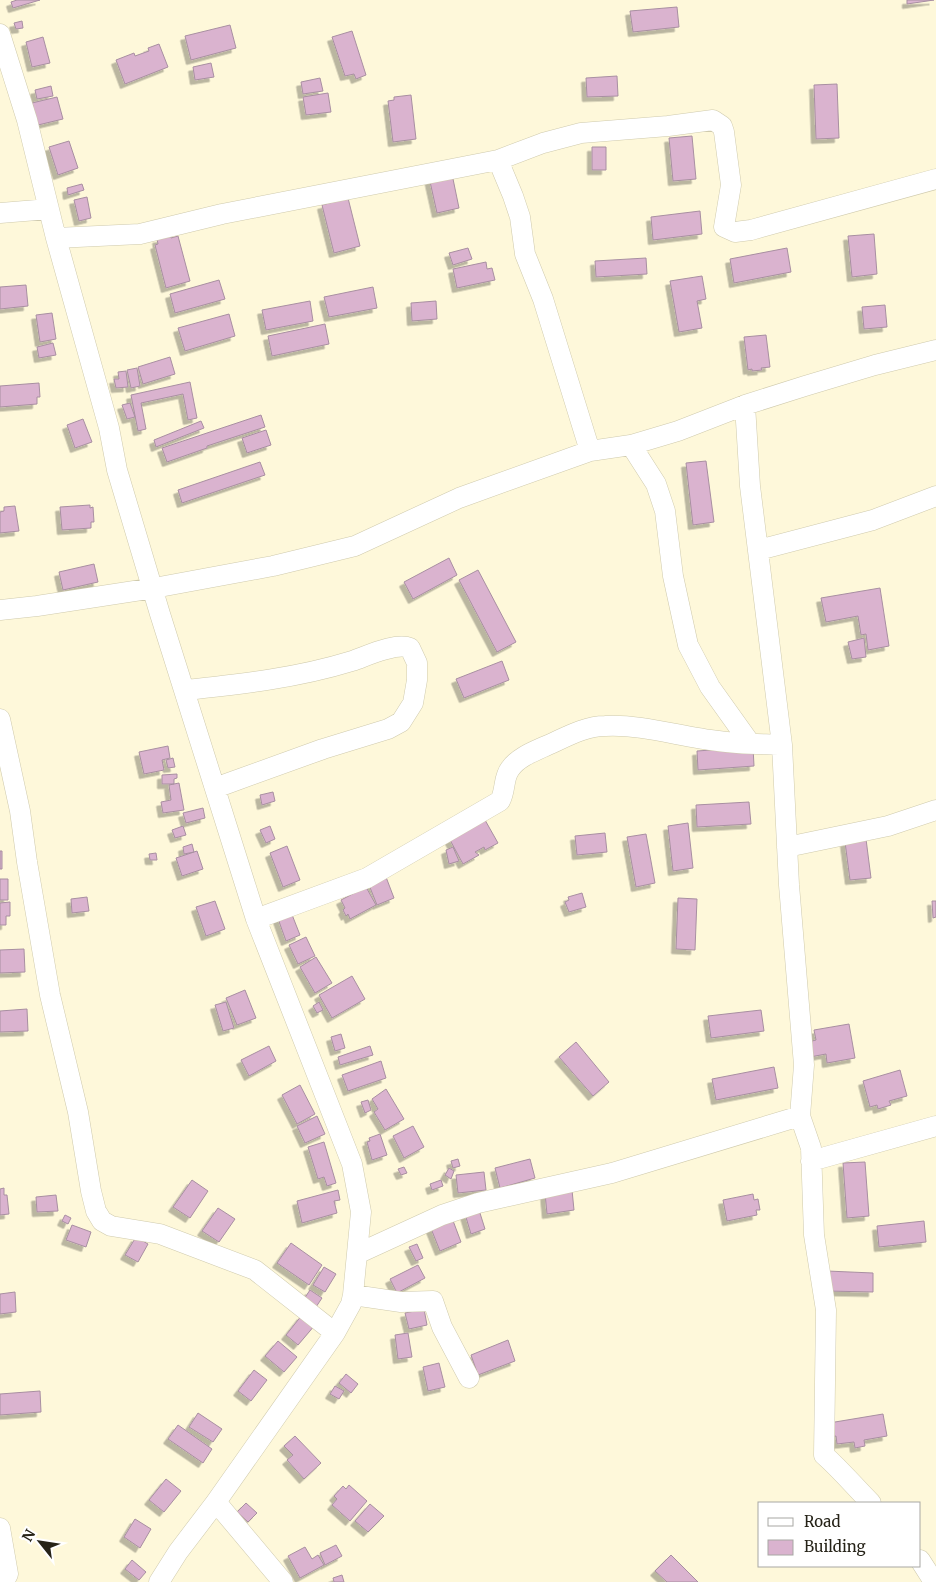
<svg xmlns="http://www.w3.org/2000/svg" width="936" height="1582" font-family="Merriweather,serif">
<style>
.building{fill:#dab3cf;stroke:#a88fa1;filter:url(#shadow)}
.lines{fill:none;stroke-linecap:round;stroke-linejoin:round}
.minor-casing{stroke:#cfcaad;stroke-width:21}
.minor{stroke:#fff;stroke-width:20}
</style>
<defs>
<filter id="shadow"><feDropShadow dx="-4.5" dy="4.5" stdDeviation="0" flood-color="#0004"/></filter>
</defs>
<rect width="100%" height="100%" fill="#fef8da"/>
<path class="building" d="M17 0H40L13 8 11 2Z
M907 0H934L907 4Z
M677 7 679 27 633 32 630 11Z
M22 21 23 28 16 29 14 23Z
M230 25 236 48 191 60 185 36Z
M352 31 366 75 356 79 354 74 345 76 332 37Z
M43 37 50 63 32 67 26 42Z
M159 44 168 67 125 84 116 60 134 53 135 56 149 51 148 48Z
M211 63 214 77 195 80 193 67Z
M617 76 618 96 587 97 586 78Z
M320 78 323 91 303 94 301 82Z
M837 84 839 138 816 139 814 85Z
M51 86 53 96 37 99 35 90Z
M328 93 331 112 306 115 303 97Z
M411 95 416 139 393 142 388 101 394 100V97Z
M57 97 63 119 38 125 32 103Z
M692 136 696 179 673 181 669 138Z
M69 141 78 168 58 175 49 147Z
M592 147H606V170H592Z
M452 174 459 208 437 213 429 177Z
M82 184 84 190 68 195 67 188Z
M87 197 91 218 79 221 74 200Z
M348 198 360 246 334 253 322 205Z
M700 211 702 234 653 240 651 217Z
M874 234 877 274 852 277 848 236Z
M171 236V238L178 236 190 281 166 288 155 245 158 244 157 239Z
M468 248 472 259 453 265 449 253Z
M787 248 791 272 734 283 730 259Z
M646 258 647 274 596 277 595 261Z
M486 262 487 269 492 268 495 280 457 288 453 269Z
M702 276 706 299 697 301 702 328 679 332 670 281Z
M219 280 225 299 175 313 170 294Z
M26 285 28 306 0 309V287Z
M373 287 377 308 329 317 324 297Z
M310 301 313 321 266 330 262 310Z
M436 301 437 319 412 321 411 303Z
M885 305 887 327 864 329 862 307Z
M52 313 56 339 40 342 36 315Z
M229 314 235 336 185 351 178 328Z
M325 324 329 344 272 356 268 336Z
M766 335 770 367 761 368 762 370 752 371V369L748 370 744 337Z
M53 343 56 355 39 358 37 347Z
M170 357 175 374 143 384 138 367Z
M137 368 140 386 131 388 127 370Z
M126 371 128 387 116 388 114 379H119L118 372Z
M190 382 197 418 188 420 183 394 141 403 146 429 138 431 131 395Z
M39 383 40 397H37V404L0 407V386Z
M130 403 135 417 127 419 122 405Z
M261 415 265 427 207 446V448L167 462 162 448Z
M83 419 92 442 75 448 67 425Z
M201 421 204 428 156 447 154 440Z
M266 430 271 445 247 453 242 438Z
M706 461 714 522 693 525 686 463Z
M260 462 265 475 182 503 178 490Z
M90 505V508L93 507 94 522H91V528L62 530 60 507Z
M15 506 19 531 0 533V512L4 511V507Z
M449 558 457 575 413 599 404 582Z
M94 564 98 582 63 590 59 572Z
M478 570 516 642 497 652 459 580Z
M880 588 889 646 868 650 866 634 861 635 858 616 826 622 821 598Z
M864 638 866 657 852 659 848 642Z
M502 661 509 680 464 698 456 679Z
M168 746 170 758 162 760 164 770 144 774 139 752Z
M753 747 754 766 698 770 697 751Z
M173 758 175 767 168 768 166 760Z
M177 774V778L174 779V784H162V775Z
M179 783 184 810 163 813 161 802 171 800 169 785Z
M273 792 275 801 262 805 260 795Z
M749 802 751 824 697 827 696 805Z
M203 808 205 818 186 823 183 813Z
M485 820 498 843 485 850 484 847 475 852 479 855 463 864 450 840Z
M688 823 693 868 673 871 668 826Z
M183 826 186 835 175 838 172 830Z
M270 826 275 839 266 843 260 830Z
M605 833 607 852 577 855 575 836Z
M646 834 655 883 636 887 627 837Z
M866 839 871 878 850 880 845 842Z
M192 844 194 852 184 854 183 847Z
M287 846 300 880 283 887 270 853Z
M453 847 459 861 449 864 446 850Z
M0 851H2V869H0Z
M197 851 203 869 182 876 176 858Z
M156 853 157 860H150L149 854Z
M386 877 394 898 377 905 369 885Z
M0 879H8V900H0Z
M366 887 376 905 350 919 348 914 346 916 343 910 345 908 341 900Z
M582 893 586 907 569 912 565 902 569 900 568 897Z
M87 897 89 911 72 913 71 899Z
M678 898 697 899 695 950 676 949Z
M215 901 225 929 206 936 196 907Z
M932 901H936V917L933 918Z
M10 902V916H6V925H0V903Z
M289 907 300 935 286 941 276 913Z
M306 937 315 956 298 964 289 945Z
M24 949 25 972 0 973V950Z
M316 957 332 983 315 993 300 967Z
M352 976 365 999 332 1018 319 995Z
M245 990 256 1018 237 1025 226 998Z
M226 1002 234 1028 223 1031 215 1005Z
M319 1002 323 1010 317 1013 313 1006Z
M27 1009 28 1031 0 1032V1011Z
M761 1010 764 1031 711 1038 708 1016Z
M849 1024 855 1058 827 1063 826 1054 810 1057 808 1042 816 1040 814 1030Z
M341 1034 345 1048 335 1051 331 1037Z
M576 1042 609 1082 593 1096 559 1057Z
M269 1046 276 1061 249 1076 241 1060Z
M370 1046 373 1055 340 1065 338 1057Z
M381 1061 386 1078 348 1091 342 1075Z
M774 1067 778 1088 716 1100 712 1079Z
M900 1070 907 1096 889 1101 891 1105 878 1109 877 1105 870 1107 863 1081Z
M300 1085 315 1114 297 1124 282 1095Z
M386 1089 404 1119 385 1130 374 1112 378 1109 372 1099Z
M368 1100 371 1110 365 1113 361 1102Z
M317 1116 325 1134 305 1143 297 1126Z
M413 1126 424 1147 404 1158 393 1136Z
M380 1134 387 1155 372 1160 367 1142 370 1141 369 1138Z
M324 1142 336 1183 327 1186 324 1177 318 1179 308 1147Z
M458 1159 460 1166 453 1168 451 1161Z
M530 1159 535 1178 500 1188 495 1168Z
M865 1162 869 1216 847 1218 843 1163Z
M404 1167 407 1173 401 1175 398 1169Z
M449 1168 454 1171 451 1179 445 1175Z
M484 1172 486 1190 458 1193 456 1175Z
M192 1180 208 1191 190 1218 173 1207Z
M441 1180 443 1186 432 1190 430 1184Z
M4 1188V1195H7L9 1214 0 1215V1189Z
M338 1190 340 1200 334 1201 337 1213 302 1223 297 1201Z
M572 1190 574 1210 547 1214 545 1193Z
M753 1194 754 1200 758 1199 760 1210H756L757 1215 727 1221 723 1200Z
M56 1195 58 1211 37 1212 36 1197Z
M218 1208 235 1219 219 1242 202 1231Z
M479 1210 485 1229 471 1234 465 1214Z
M65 1215 71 1218 68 1224 62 1221Z
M452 1218 461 1242 440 1251 430 1226Z
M924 1221 926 1242 879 1247 877 1226Z
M72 1225 91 1232 86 1247 66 1240Z
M136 1237 148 1244 138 1262 125 1255Z
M291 1243 322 1265 309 1285 277 1263Z
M417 1244 423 1258 416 1261 409 1247Z
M418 1265 425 1278 397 1293 390 1279Z
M324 1267 336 1274 325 1292 313 1285Z
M827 1271 873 1273V1292L826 1291Z
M310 1290 322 1298 316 1307 304 1299Z
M15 1292 16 1312 0 1314V1294Z
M424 1309 427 1325 409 1329 405 1313Z
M302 1315 315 1325 298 1345 286 1335Z
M408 1333 412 1357 398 1359 395 1335Z
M508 1340 515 1361 478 1375 471 1355Z
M278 1341 297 1357 284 1372 265 1356Z
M439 1363 445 1387 428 1391 423 1367Z
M254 1370 267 1380 251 1401 238 1391Z
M346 1374 358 1384 351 1393 339 1383Z
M335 1386 344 1391 339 1399 330 1394Z
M40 1391 41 1412 0 1415V1394Z
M198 1413 222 1429 213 1442 189 1427Z
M883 1414 887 1436 864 1440 865 1446 855 1448 854 1442 837 1444 836 1436 831 1437 829 1423Z
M178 1425 212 1449 203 1463 168 1439Z
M295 1436 321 1463 304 1479 287 1460 293 1455 284 1446Z
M166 1479 181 1491 164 1512 149 1500Z
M349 1485 367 1501 350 1521 332 1505 337 1499 334 1496 343 1486 346 1489Z
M246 1503 257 1513 248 1522 237 1512Z
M370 1504 384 1516 368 1532 355 1521Z
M135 1519 151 1529 140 1548 124 1537Z
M336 1545 342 1556 325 1565 320 1553Z
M305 1547 312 1559 318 1555 324 1565 300 1578 288 1556Z
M671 1555 698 1582H667L655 1571Z
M132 1560 146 1572 139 1580 125 1569Z
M342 1575 344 1582H334L333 1578Z"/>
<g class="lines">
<defs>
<path id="minor" d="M0 34 27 120 56 238 109 428 117 470 160 614 256 919 352 1164 361 1212 353 1295 351 1304 335 1333 216 1502 178 1552 159 1582
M498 160 513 196 520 217 525 254 543 299 590 451
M0 213 49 209
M56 238 140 234 222 214 498 160 543 143 581 133 668 126 713 120 722 126 724 132 731 185 724 227 735 232 751 230 936 179
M745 405 750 486 782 745 789 885 804 1065 800 1116 811 1148 814 1235 826 1310 824 1455C841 1470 855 1487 871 1503
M631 445 656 484 665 511 673 576 688 645 710 687 750 743
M759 550 873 520 936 496
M0 610 37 606 154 588 273 566 355 546 459 498 590 451 631 445 678 431 745 405 805 386 875 365 936 350
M185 690C242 684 297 678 352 661 367 656 396 642 410 648L417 663V680L413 703 401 722 388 729 323 749 215 788
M0 719 20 811 27 862 50 995 78 1112 91 1191 96 1211 102 1221 111 1226 160 1234 255 1270 335 1333
M787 847 888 826 936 810
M256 919 367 878 500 801C506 790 503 778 510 769 518 757 535 751 548 745 566 737 585 726 605 726 643 724 681 737 718 741 739 744 761 744 782 745
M811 1161 936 1126
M357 1254 442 1215 478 1203 612 1173 800 1116
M353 1295 401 1302 433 1301 442 1327 469 1378
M216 1502 283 1582
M0 1528 8 1574 4 1582
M920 1560 934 1582"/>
</defs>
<use href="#minor" class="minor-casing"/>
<use href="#minor" class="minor"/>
</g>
<rect x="758" y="1502" width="162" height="65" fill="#ffffff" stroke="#a8a7a3"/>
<rect x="768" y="1518" width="25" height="8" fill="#ffffff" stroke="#a8a7a3"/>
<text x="804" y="1527" font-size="15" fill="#262318">Road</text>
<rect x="768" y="1540" width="25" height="15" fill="#dab3cf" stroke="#a8a7a3"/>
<text x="804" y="1552" font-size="15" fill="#262318">Building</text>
<g transform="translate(40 1542) rotate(300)" stroke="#ffffff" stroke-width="4" paint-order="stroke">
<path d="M0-4L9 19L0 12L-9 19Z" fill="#262318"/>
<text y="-8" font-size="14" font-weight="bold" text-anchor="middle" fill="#262318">N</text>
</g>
</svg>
